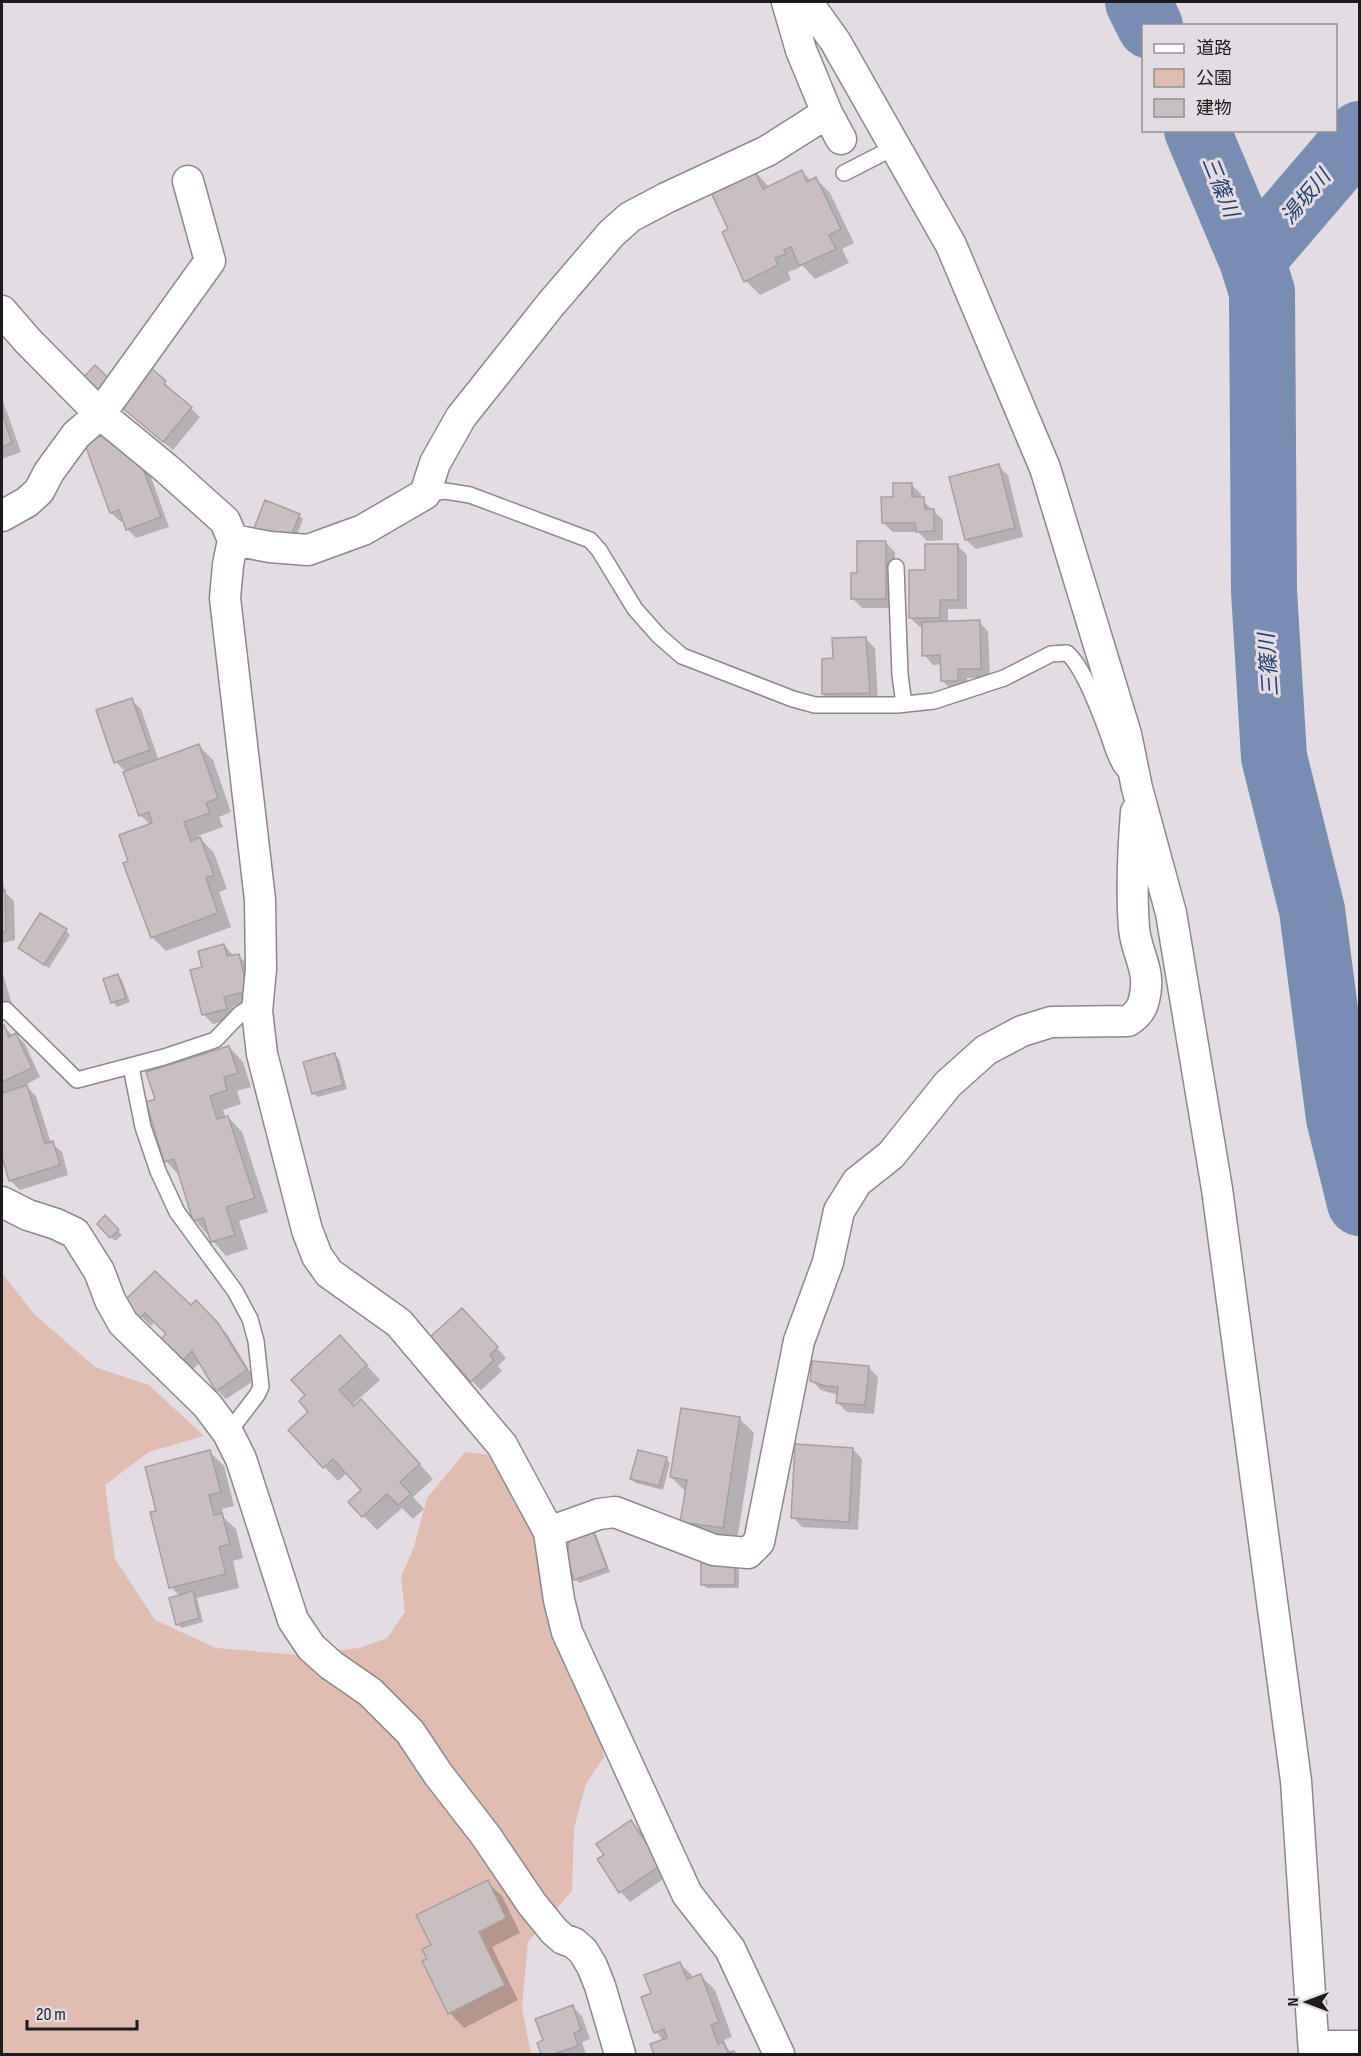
<svg xmlns="http://www.w3.org/2000/svg" width="1361" height="2056" font-family="'Sofia Sans Condensed','Noto Sans JP',sans-serif">
<style>
.green{fill:#e1bcb1}
.shadow{fill:#0003}
.lines{fill:none;stroke-linecap:round;stroke-linejoin:round}
.river{stroke:#778db1;stroke-width:66}
.building{fill:#c8bfc1;stroke:#a99fa1;stroke-width:1.5}
.lane-casing{stroke:#8d878d;stroke-width:18}
.street-casing{stroke:#8d878d;stroke-width:33}
.lane{stroke:#fff;stroke-width:15}
.street{stroke:#fff;stroke-width:30}
.labels{text-anchor:middle;dominant-baseline:central;stroke-width:6;stroke-linejoin:round;paint-order:stroke}
.water-label{font-size:21px;font-style:italic;fill:#224070;stroke:#e3dce2}
</style>
<rect width="100%" height="100%" fill="#e3dce2"/>
<path class="green" d="M2 1273 35 1315 95 1367 149 1385 204 1436 149 1452 105 1485 115 1559 155 1620 216 1648 299 1655 359 1648 387 1638 405 1612 401 1577 414 1547 427 1498 465 1452 491 1455 542 1548 599 1734 604 1757 586 1784 574 1828 572 1891 528 1942 522 2007 531 2054H2Z"/>
<path class="shadow" d="M753 169 769 187 802 171 811 181 816 179 830 193 854 243 842 249 849 263 815 279 800 263 797 264 799 268 788 272 791 280 760 295 746 281 730 230Z
M151 370 200 417 173 450 131 415Z
M2 398 21 452 2 459Z
M138 459 148 469 169 527 136 538 127 529 124 521 121 522 111 513Z
M998 466 1008 475 1023 537 976 549 966 540Z
M912 485 921 494V499L943 520V540L927 541 918 532H893L883 523 894 498Z
M266 502 299 515 303 519 292 548Z
M886 543 895 552V608H862L852 598 859 575Z
M958 546 967 555V609H948V623L979 622 988 631 990 678H967V690H952L942 681V664L933 665 924 655 923 627H920L910 618 927 571Z
M865 638 875 648 878 702 833 703 823 694 834 660Z
M131 700 141 709 159 761 199 746 213 760 231 812 219 817 223 827 198 836 214 853 227 889 219 892 231 927 166 951 152 937 130 861 151 825 140 815 125 771 116 762Z
M2 876 5 892 14 901 15 940 2 943Z
M66 930 70 935 49 968 24 952Z
M224 945 234 956 238 955 248 965 257 1000 233 1006 236 1018 213 1024 203 1014 204 968Z
M2 970 12 1005 2 1008Z
M118 976 122 980 130 1002 117 1007 113 1002Z
M3 1026 13 1036 16 1035 25 1044 40 1077 25 1085 36 1096 51 1143 62 1152 68 1175 20 1190 10 1180 2 1153V1027Z
M229 1047 243 1062 251 1087 237 1091 241 1104 223 1110 226 1118 228 1117 242 1132 268 1212 239 1221 248 1249 226 1256 195 1220 180 1176 166 1161 157 1100Z
M334 1055 339 1059 347 1089 318 1097 313 1093Z
M105 1217 122 1235 115 1241 99 1224Z
M126 1301 191 1307 196 1303 227 1334 255 1380 226 1399 217 1390 200 1362 190 1372 181 1362 168 1334 155 1321 151 1326Z
M471 1319 506 1358 498 1366 502 1371 481 1390 472 1381Z
M354 1351 380 1380 352 1405 375 1415 433 1479 413 1497 424 1509 413 1519 402 1508 377 1530 350 1502 364 1490 347 1473 338 1481 290 1431 310 1412Z
M868 1367 878 1377 874 1414 847 1412 838 1403V1395L821 1390 811 1380Z
M740 1419 754 1433 737 1541 696 1535 682 1521 685 1491 671 1477Z
M853 1449 862 1459 858 1530 802 1527 793 1517Z
M210 1452 224 1466 234 1506 222 1509 224 1518 236 1529 243 1558 233 1561 239 1588 197 1598 203 1622 182 1628 177 1624 180 1596 171 1587 158 1512Z
M666 1458 670 1463 663 1490 636 1483 631 1479Z
M591 1529 596 1534 610 1572 579 1583 575 1579Z
M739 1562V1588H707L702 1584Z
M631 1822 640 1831 669 1875 630 1902 621 1892 599 1860 606 1856Z
M487 1882 502 1896 520 1933 492 1947 518 2000 464 2028 450 2013 424 1962 429 1959 433 1946Z
M680 1964 695 1978 701 1976 715 1990 732 2037 724 2040 728 2049 735 2054H656L652 2045 664 2041 656 2032 653 1994Z
M573 2007 582 2016 590 2039 582 2042 586 2054H543L539 2044 545 2041Z"/>
<g class="lines">
<path class="river" d="M1138 2 1150 26
M1197 130 1252 260 1262 292 1264 591 1274 757 1312 910 1339 1118 1360 1203
M1252 260 1360 134"/>
</g>
<path class="building" d="M753 168 763 189 802 170 807 182 816 177 841 229 829 235 836 249 799 266 791 247 784 250 786 254 775 258 778 265 744 282 722 232 728 229 709 188Z
M95 365 110 380 98 392 83 378Z
M151 368 166 381 164 384 192 407 163 442 120 406Z
M2 412 12 443 2 447Z
M103 435 139 458 161 517 126 530 119 510 110 513 84 442Z
M999 464 1015 528 965 540 949 477Z
M893 483H912V497H924L925 509H934V531L916 532 915 523H882L881 497H893Z
M265 500 300 514 288 544 253 531Z
M857 541H886V599H851V573H857Z
M925 544H958V600H940V618H909V570H925Z
M980 620 981 669H958V681H941L940 655 922 656V622Z
M866 637 870 693 822 694V659L833 658 832 638Z
M132 698 150 750 114 763 96 710Z
M199 744 218 798 206 803 210 813 184 822 191 841 200 837 214 875 206 878 218 913 151 938 123 863 128 861 119 835 152 823 149 812 139 816 123 772Z
M5 890 6 931 2 932V891Z
M40 913 67 929 44 965 18 948Z
M224 944 227 956 239 954 248 991 224 997 227 1009 202 1015 190 970 202 967 198 951Z
M118 974 126 998 111 1003 103 979Z
M4 1025 9 1037 16 1033 32 1068 2 1082V1026Z
M229 1046 238 1073 224 1077 227 1090 210 1096 217 1119 228 1116 255 1198 226 1207 235 1235 211 1242 203 1218 193 1221 174 1159 164 1162 146 1102 155 1099 146 1072Z
M335 1053 343 1085 312 1094 303 1062Z
M27 1085 45 1144 53 1141 60 1165 9 1181 2 1157V1093Z
M105 1215 119 1230 110 1238 97 1224Z
M155 1271 191 1305 196 1300 218 1323 247 1370 216 1391 192 1351 180 1363 159 1341 166 1334 145 1313 140 1318 124 1301Z
M462 1308 498 1347 490 1355 494 1360 471 1382 430 1337Z
M340 1335 367 1365 339 1390 354 1406 361 1399 420 1464 400 1482 411 1494 398 1505 387 1494 362 1517 348 1502 361 1490 333 1459 323 1468 288 1430 308 1412 299 1401 305 1395 291 1380Z
M812 1361 869 1366 865 1405 836 1403 838 1387 825 1386 810 1381Z
M681 1408 740 1417 723 1528 680 1522 687 1480 670 1477Z
M795 1444 853 1448 849 1522 791 1518Z
M210 1450 221 1492 209 1495 214 1515 222 1513 230 1544 219 1547 226 1574 169 1588 150 1512 156 1511 145 1467Z
M638 1450 667 1457 659 1486 630 1479Z
M592 1528 607 1568 574 1580 567 1559 569 1536Z
M701 1556 735 1557V1585H701Z
M193 1591 199 1618 176 1625 169 1598Z
M631 1820 661 1865 619 1893 597 1859 604 1855 596 1844Z
M488 1880 506 1918 479 1932 505 1985 448 2014 422 1961 427 1959 422 1949 431 1945 416 1915Z
M680 1962 687 1979 701 1974 719 2022 711 2025 718 2044 723 2042 728 2053 734 2051 735 2054H654L650 2044 667 2038 664 2029 654 2033 641 1997 651 1993 644 1975Z
M573 2005 581 2030 574 2033 578 2046 554 2054H541L537 2043 543 2040 535 2019Z"/>
<g class="lines">
<defs>
<path id="lane" d="M844 173 895 147
M425 494 445 491 470 495 590 540 599 550 635 609 659 636 682 656 793 699 815 705H897L934 701 1004 678 1051 654 1067 653C1083 666 1100 712 1108 734 1112 745 1115 759 1123 769
M896 567 900 675 904 704
M2 1012 6 1010 77 1080 164 1057 215 1040 241 1013 258 1003
M131 1067 143 1127 158 1171 177 1212 235 1291 250 1319 256 1341 261 1387 257 1395 228 1433"/>
<path id="street" d="M807 2 835 41 951 245 1045 468 1126 734 1137 788 1171 913 1217 1189 1296 1781 1314 2054
M827 113 841 139
M2 311 27 340 100 414 167 469 225 521 233 540 228 565 225 598 260 900 261 969 257 1011 262 1054 307 1230 317 1256 329 1273 399 1323 502 1445 549 1532 559 1600 567 1632 687 1894 730 1949 779 2054
M2 516 27 502 39 491 49 472 76 435 100 414 210 261 188 181
M233 540 270 547 308 550 363 530 425 494 435 463 461 417 551 304 611 234 630 217 666 198 767 151 827 113 801 50 787 2
M2 1202 28 1215 56 1224 75 1233 99 1271 110 1300 123 1323 207 1405 228 1433 241 1459 293 1620 311 1647 331 1665 370 1692 410 1732 438 1774 486 1836 532 1904 554 1931 563 1939 574 1943 583 1951 592 1966 600 1986 620 2054
M549 1532 599 1514 615 1512 714 1550 748 1553 759 1542 799 1341 828 1262 839 1211 857 1182 891 1155 948 1084 986 1050 1022 1031 1051 1022 1128 1021C1136 1016 1142 1010 1144 1000 1152 970 1136 954 1134 928 1131 889 1133 850 1136 812
M1314 2046H1360"/>
</defs>
<use href="#lane" class="lane-casing"/>
<use href="#street" class="street-casing"/>
<use href="#lane" class="lane"/>
<use href="#street" class="street"/>
</g>
<g class="labels">
<g class="water-label">
<text transform="translate(1220 187) rotate(68)">三篠川</text>
<text transform="translate(1306 197) rotate(-50)">湯坂川</text>
<text transform="translate(1269 665) rotate(-94)">三篠川</text>
</g>
</g>
<rect width="1361" height="2056" fill="none" stroke="#1d1b1d" stroke-width="6"/>
<rect x="1142" y="24" width="195" height="108" fill="#e3dce2" stroke="#948f93" stroke-width="1.5"/>
<rect x="1154" y="44" width="30" height="9" fill="#ffffff" stroke="#948f93" stroke-width="1.5"/>
<text x="1196" y="54" font-size="18" fill="#1d1b1d">道路</text>
<rect x="1154" y="69" width="30" height="18" fill="#e1bcb1" stroke="#948f93" stroke-width="1.5"/>
<text x="1196" y="84" font-size="18" fill="#1d1b1d">公園</text>
<rect x="1154" y="99" width="30" height="18" fill="#c8bfc1" stroke="#948f93" stroke-width="1.5"/>
<text x="1196" y="114" font-size="18" fill="#1d1b1d">建物</text>
<g transform="translate(1307 2002) rotate(270)" stroke="#e3dce2" stroke-width="4.5" paint-order="stroke">
<path d="M0-4.5L10 22L0 15L-10 22Z" fill="#1d1b1d"/>
<text y="-9" font-size="16" font-weight="bold" text-anchor="middle" fill="#1d1b1d">N</text>
</g>
<path d="M27 2020v9h110v-9" fill="none" stroke="#1d1b1d" stroke-width="3"/>
<text x="36" y="2020" font-size="18" fill="#1d1b1d" stroke="#e3dce2" stroke-width="4.5" paint-order="stroke">20 m</text>
</svg>
